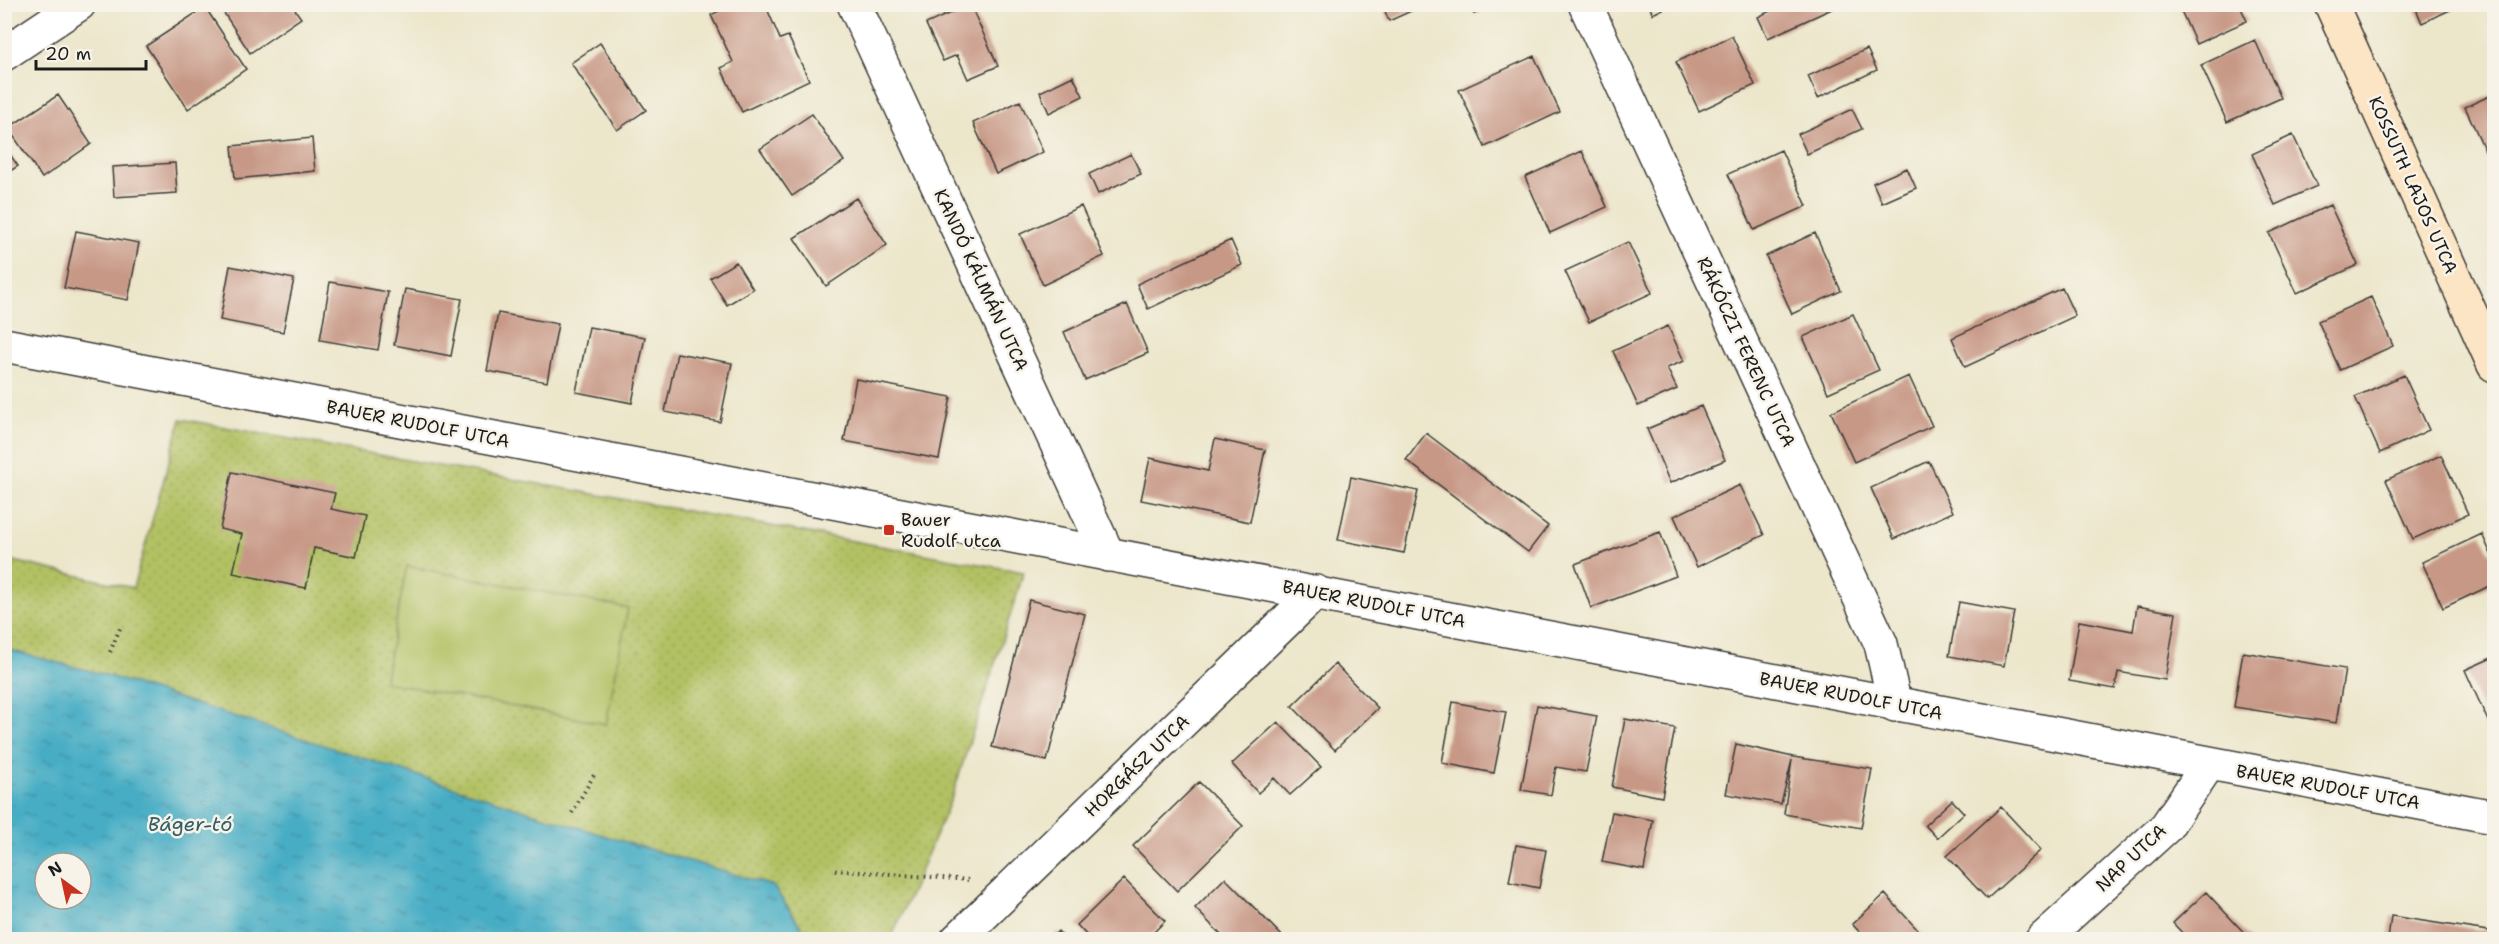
<svg xmlns="http://www.w3.org/2000/svg" width="2499" height="944" font-family="'Shantell Sans',sans-serif">
<style>
.grass{fill:url(#grass-dots);stroke:#676e40;stroke-width:1.5;fill-rule:evenodd}
.garden{fill:#b2c164;stroke:#676e40;stroke-width:1.5}
.water{fill:url(#water-ripples);stroke:#316470;stroke-width:1.5;fill-rule:evenodd}
.building{fill:#c79886}
.lines{fill:none;stroke-linecap:round;stroke-linejoin:round}
.minor-casing{stroke:#3b3a36;stroke-width:36}
.tertiary-casing{stroke:#3b3a36;stroke-width:36}
.secondary-casing{stroke:#3b3a36;stroke-width:36}
.path{stroke:#3b3a36;stroke-width:4;stroke-dasharray:1.5 4.5;stroke-linecap:butt}
.minor{stroke:#fff;stroke-width:33}
.tertiary{stroke:#fff;stroke-width:33}
.secondary{stroke:#fce5c4;stroke-width:33}
.poi-dot{fill:#c8321e;stroke:#f7f3e8;stroke-width:2}
.labels{text-anchor:middle;dominant-baseline:central;stroke-width:5;stroke-linejoin:round;paint-order:stroke}
.street-label{font-size:18px;fill:#1c1c1c;stroke:#f7f3e8}
.poi-label{font-size:18px;fill:#1c1c1c;stroke:#f7f3e8;text-anchor:start}
.water-label{font-size:20px;font-style:italic;fill:#2f5d68;stroke:#f7f3e8}
</style>
<defs>
<pattern id="grass-dots" width="8" height="8" patternUnits="userSpaceOnUse" patternTransform="scale(1.5)"><rect width="8" height="8" fill="#b2c164"/><path d="M2 2h.1M6 6h.1" fill="none" stroke="#98a556" stroke-width="1.8" stroke-linecap="round"/></pattern>
<pattern id="water-ripples" width="26" height="14" patternUnits="userSpaceOnUse" patternTransform="scale(1.5)"><rect width="26" height="14" fill="#46adc5"/><path d="M2 4q2-2 4 0t4 0M15 11q2-2 4 0t4 0" fill="none" stroke="#3a8c9f"/></pattern>
</defs>
<rect width="100%" height="100%" fill="#f7f3e8"/>
<filter id="ink" filterUnits="userSpaceOnUse"><feTurbulence type="fractalNoise" baseFrequency=".0167" numOctaves="2"/><feDisplacementMap in="SourceGraphic" scale="12" xChannelSelector="R" yChannelSelector="G"/><feConvolveMatrix kernelMatrix="1 2 1 2 8 2 1 2 1" color-interpolation-filters="sRGB"/></filter>
<filter id="wash" filterUnits="userSpaceOnUse"><feTurbulence type="fractalNoise" baseFrequency=".008" numOctaves="4" result="noise"/><feDisplacementMap in="SourceGraphic" scale="24" xChannelSelector="R" yChannelSelector="G"/><feGaussianBlur stdDeviation="1.35" result="paint"/><feColorMatrix in="noise" values="0 0 0 0 0 0 0 0 0 0 0 0 0 0 0 0 0 1.4 0 .05"/><feComposite in="paint" operator="in"/></filter>
<g filter="url(#wash)">
<rect width="100%" height="100%" fill="#ece6cb"/>
<path class="grass" d="M181 419 1024 572 952 797 891 939 5 940V559L133 588ZM45 863H81V899H45Z"/>
<path class="garden" d="M407 566 628 608 606 724 384 682Z"/>
<path class="water" d="M5 649 106 675 596 833 773 886 804 931 802 939H5ZM45 863H81V899H45Z"/>
<g id="blocks">
<path class="building" d="M218 4H291L301 18 250 53Z
M732 4H765L780 39 788 36 809 80 742 112 721 68 733 62 711 15Z
M970 4 998 66 968 79 957 55 943 61 926 24Z
M1382 4H1416L1418 8 1389 21Z
M1470 4H1495L1474 14Z
M1648 4H1673L1653 14Z
M1784 4H1835L1836 7 1768 38 1758 17Z
M2178 4H2239L2247 21 2196 44Z
M2414 4H2463L2422 23Z
M205 7 246 69 188 109 146 46Z
M1732 36 1755 85 1699 111 1676 62Z
M2255 40 2281 98 2227 122 2201 65Z
M600 43 646 110 617 130 571 63Z
M1867 49 1877 70 1818 98 1808 76Z
M1534 56 1560 112 1485 147 1459 90Z
M1073 76 1083 96 1049 113 1040 92Z
M2494 94V167L2493 168 2465 107Z
M58 95 91 144 42 178 8 128Z
M1020 101 1043 152 996 174 973 123Z
M1852 109 1862 129 1807 154 1798 134Z
M812 114 844 161 792 196 760 149Z
M2293 135 2317 186 2275 205 2252 154Z
M312 138 315 171 235 179 232 146Z
M4 146 18 166 4 175Z
M1781 150 1807 206 1754 230 1728 174Z
M1582 151 1607 207 1550 233 1525 177Z
M1131 154 1141 174 1098 194 1089 174Z
M175 163 177 193 114 197 112 167Z
M1907 168 1916 188 1882 203 1873 183Z
M856 198 887 245 826 286 794 238Z
M2330 205 2358 265 2297 293 2269 233Z
M1081 206 1104 256 1043 285 1020 234Z
M76 231 139 243 128 300 64 288Z
M1815 233 1841 291 1792 314 1766 256Z
M1231 240 1242 265 1148 309 1137 284Z
M1628 242 1652 293 1589 322 1565 271Z
M736 262 753 289 727 305 710 278Z
M230 266 294 279 283 332 220 320Z
M330 282 388 292 378 350 320 340Z
M2062 288 2075 316 1965 367 1952 338Z
M405 289 462 299 451 356 394 345Z
M2371 297 2393 346 2340 370 2318 321Z
M1127 304 1148 353 1085 380 1064 332Z
M498 313 558 324 547 382 487 371Z
M1853 314 1879 370 1828 393 1803 337Z
M1668 326 1684 361 1667 368 1677 389 1638 406 1613 351Z
M589 327 645 337 632 403 576 392Z
M677 353 732 363 720 422 665 412Z
M2404 375 2429 430 2380 453 2355 397Z
M1909 376 1932 426 1854 462 1831 412Z
M856 379 951 397 939 459 844 441Z
M1701 406 1725 460 1670 483 1647 429Z
M1426 433 1548 526 1528 552 1406 460Z
M1215 439 1265 450 1250 522 1141 500 1150 458 1208 471Z
M2441 455 2468 514 2413 539 2386 480Z
M1929 461 1953 512 1894 539 1871 488Z
M232 472 335 493 331 509 365 516 356 557 314 548 306 588 233 573 242 534 220 529Z
M1351 477 1418 491 1404 553 1338 540Z
M1740 485 1764 535 1697 567 1674 516Z
M1660 532 1676 576 1591 608 1575 564Z
M2482 534 2494 561V584L2443 608 2422 562Z
M1029 600 1085 614 1047 761 992 747Z
M1959 602 2014 612 2004 666 1949 656Z
M2137 606 2176 613 2165 680 2118 672 2115 689 2069 681 2079 621 2133 631Z
M2243 652 2345 669 2336 723 2234 707Z
M2494 657V728L2492 730 2465 670Z
M1335 664 1378 708 1335 750 1292 706Z
M1453 702 1506 712 1494 773 1442 763Z
M1537 705 1597 716 1586 772 1556 767 1551 795 1521 790Z
M1625 719 1675 728 1662 797 1612 787Z
M1278 722 1321 767 1290 795 1274 778 1258 793 1232 764Z
M1736 744 1793 757 1872 769 1861 828 1784 814 1792 760 1781 804 1726 794Z
M1199 782 1243 826 1177 891 1133 846Z
M1952 800 1964 813 1937 838 1925 825Z
M2001 807 2041 850 1987 899 1947 856Z
M1612 812 1653 820 1644 870 1602 862Z
M1516 845 1546 850 1539 888 1509 882Z
M1225 878 1286 940H1226L1195 908Z
M1124 879 1165 921 1146 940H1091L1077 925Z
M2206 892 2251 940H2181L2185 936 2173 923Z
M1885 894 1927 940H1867L1852 924Z
M2391 916 2494 932V940H2388Z
M1058 931 1066 940H1049Z"/>
</g>
</g>
<g filter="url(#ink)">
<use href="#blocks" fill-opacity="0" stroke="#3b3a36" stroke-width="1.5"/>
<g class="lines">
<defs>
<path id="minor" d="M854 4 1108 555
M1585 4 1881 644 1895 705
M4 54 79 4
M957 940 1316 592
M2042 940 2166 827 2208 765"/>
<path id="tertiary" d="M4 345 2494 817"/>
<path id="secondary" d="M2331 4 2494 365"/>
</defs>
<use href="#minor" class="minor-casing"/>
<use href="#tertiary" class="tertiary-casing"/>
<use href="#secondary" class="secondary-casing"/>
<path class="path" d="M110 652 121 626
M572 813 594 775
M835 870 970 880"/>
<use href="#minor" class="minor"/>
<use href="#tertiary" class="tertiary"/>
<use href="#secondary" class="secondary"/>
</g>
</g>
<rect class="poi-dot" x="883" y="524" width="12" height="12" rx="3"/>
<g class="labels">
<g class="street-label">
<text transform="translate(2413 185) rotate(66)">KOSSUTH LAJOS UTCA</text>
<text transform="translate(981 280) rotate(65)">KANDÓ KÁLMÁN UTCA</text>
<text transform="translate(1746 352) rotate(65)">RÁKÓCZI FERENC UTCA</text>
<text transform="translate(418 424) rotate(11)">BAUER RUDOLF UTCA</text>
<text transform="translate(1374 604) rotate(11)">BAUER RUDOLF UTCA</text>
<text transform="translate(1851 696) rotate(11)">BAUER RUDOLF UTCA</text>
<text transform="translate(1137 766) rotate(-44)">HORGÁSZ UTCA</text>
<text transform="translate(2328 787) rotate(10)">BAUER RUDOLF UTCA</text>
<text transform="translate(2131 858) rotate(-43)">NAP UTCA</text>
</g>
<g class="poi-label">
<text x="901" y="520">Bauer<tspan x="901" dy="21">Rudolf utca</tspan></text>
</g>
<g class="water-label">
<text x="190" y="824">Báger-tó</text>
</g>
</g>
<rect width="2499" height="944" fill="none" stroke="#f7f3e8" stroke-width="24"/>
<g transform="translate(63 881) rotate(327)"><circle r="28" fill="#f7f3e8" stroke="#9f9d96" stroke-width="1.5"/>
<path d="M0-4.5L10 22L0 15L-10 22Z" fill="#c8321e"/>
<text y="-9" font-size="16" font-weight="bold" text-anchor="middle" fill="#1c1c1c">N</text>
</g>
<path d="M36 60v9h110v-9" fill="none" stroke="#1c1c1c" stroke-width="3"/>
<text x="45" y="60" font-size="18" fill="#1c1c1c" stroke="#f7f3e8" stroke-width="4.5" paint-order="stroke">20 m</text>
</svg>
